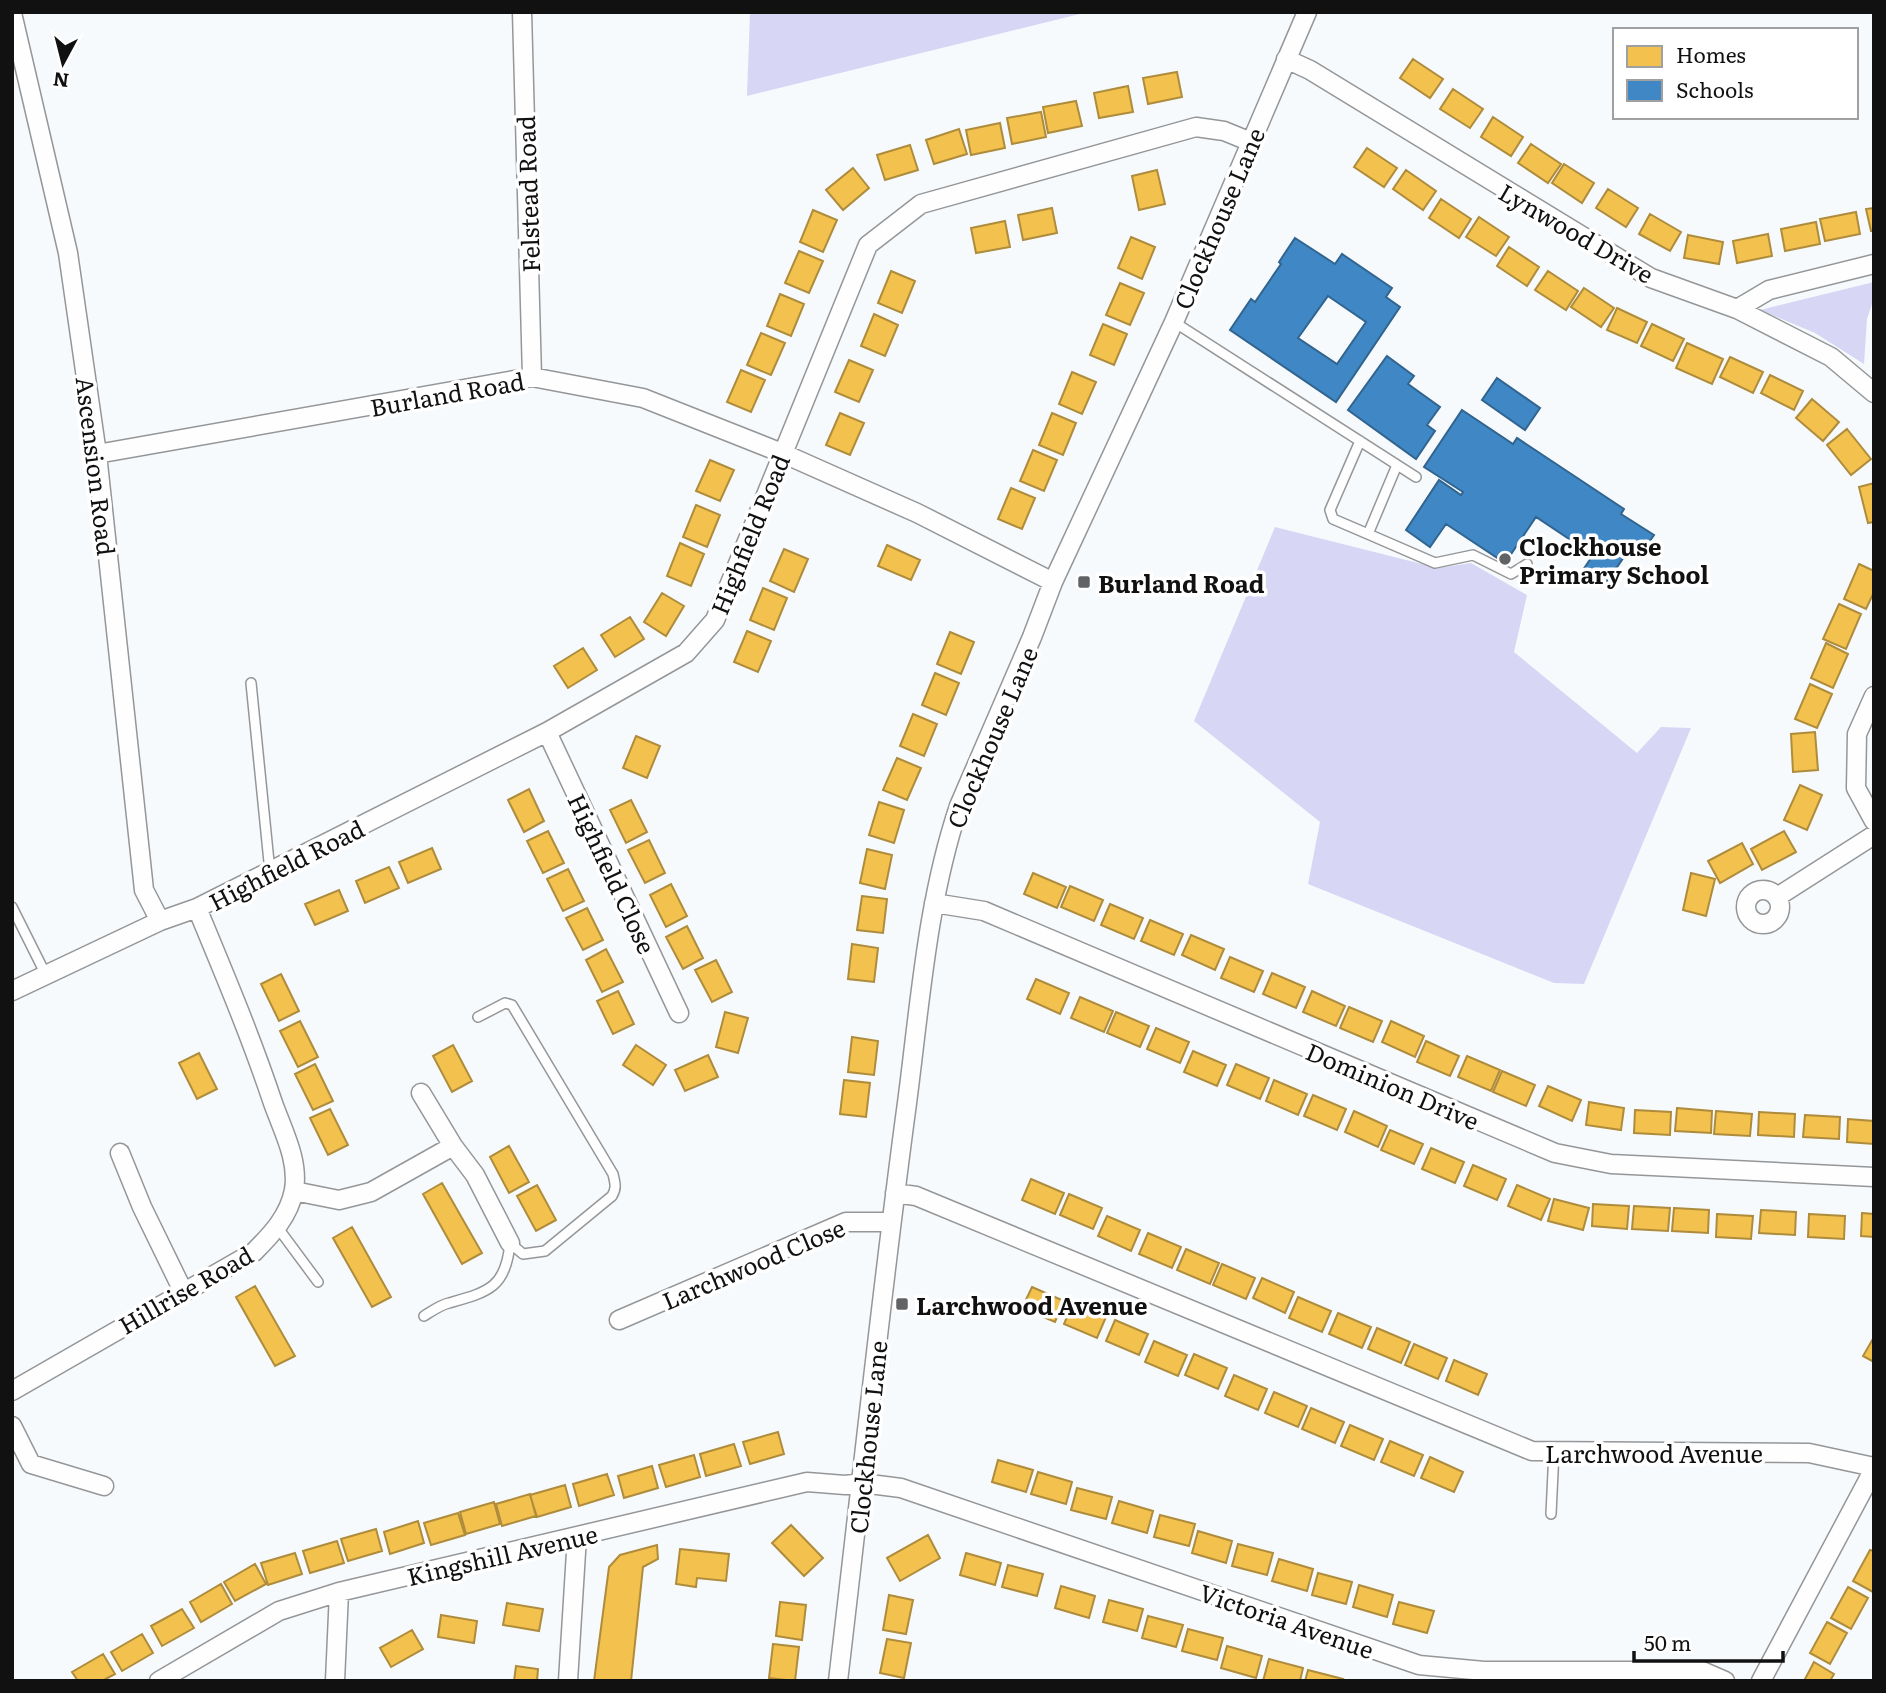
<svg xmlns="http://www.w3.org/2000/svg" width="1886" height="1693" font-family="Literata,serif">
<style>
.green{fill:#d7d7f5}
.homes{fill:#f2c14e;stroke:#ae8c3c;stroke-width:2}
.schools{fill:#3f88c5;stroke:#31648f;stroke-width:2;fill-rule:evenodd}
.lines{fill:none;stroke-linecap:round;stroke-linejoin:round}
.lane-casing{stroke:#959697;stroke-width:12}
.street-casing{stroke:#959697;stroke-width:21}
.lane{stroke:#fefeff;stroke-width:9}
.street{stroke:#fefeff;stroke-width:18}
.poi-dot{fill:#626364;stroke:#fff;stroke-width:2.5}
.labels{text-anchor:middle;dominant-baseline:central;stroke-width:7;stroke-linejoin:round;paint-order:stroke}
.street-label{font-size:24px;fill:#111;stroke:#fff}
.poi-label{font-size:24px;font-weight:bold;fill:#111;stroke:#fff;text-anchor:start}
</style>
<rect width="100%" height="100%" fill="#f7fafd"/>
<path class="green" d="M750 12H1088L747 96Z
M1874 282V298L1867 319 1864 364 1815 333 1760 310Z
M1275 527 1438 568 1471 563 1527 595 1514 652 1637 753 1661 727 1691 728 1584 984 1554 983 1308 884 1320 822 1194 721Z"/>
<path class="homes" d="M1413 59 1443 79 1430 98 1400 78Z
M1177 72 1182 97 1148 104 1143 78Z
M1128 86 1133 112 1099 118 1094 93Z
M1453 89 1483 109 1470 128 1440 109Z
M1076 101 1082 126 1048 133 1043 107Z
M1041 112 1046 137 1012 144 1007 118Z
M1493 117 1523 137 1511 156 1481 137Z
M1000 123 1005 148 971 155 966 130Z
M959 129 967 154 934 164 926 140Z
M1531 144 1561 164 1548 183 1518 163Z
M910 145 918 170 885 180 877 155Z
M1367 148 1397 168 1384 187 1354 167Z
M1564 164 1594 183 1582 203 1552 183Z
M853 168 869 188 843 210 826 190Z
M1157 170 1165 204 1139 210 1132 176Z
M1406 170 1436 191 1423 210 1393 189Z
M1608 189 1638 208 1626 227 1596 208Z
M1441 199 1471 219 1459 238 1429 218Z
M1052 208 1057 233 1023 240 1018 215Z
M1874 208V231H1871L1866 209Z
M813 210 837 220 823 252 800 242Z
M1856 212 1860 234 1825 241 1820 219Z
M1650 214 1681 232 1670 251 1639 234Z
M1479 217 1509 237 1496 256 1466 237Z
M1005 221 1010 247 976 253 971 228Z
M1816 222 1820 244 1785 251 1781 229Z
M1768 234 1772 256 1737 263 1733 241Z
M1688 235 1723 242 1719 264 1684 258Z
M1131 237 1155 247 1142 279 1118 268Z
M1509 247 1539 267 1527 286 1497 266Z
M799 251 823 261 809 293 785 283Z
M891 271 915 281 902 313 878 303Z
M1548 271 1578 291 1566 310 1535 290Z
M1120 283 1144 293 1130 325 1106 315Z
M1584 288 1614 308 1601 327 1571 307Z
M780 294 804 304 791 336 767 326Z
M1617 308 1647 322 1637 343 1607 330Z
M874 314 898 325 885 356 861 346Z
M1103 324 1127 334 1114 365 1090 355Z
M1652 324 1684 339 1673 361 1641 346Z
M761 333 785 343 771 375 747 365Z
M1687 343 1723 359 1712 384 1676 368Z
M1730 357 1763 372 1753 393 1720 377Z
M849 360 873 370 859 402 835 392Z
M741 370 765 380 751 412 727 402Z
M1072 372 1096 382 1082 414 1059 404Z
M1770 375 1803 391 1794 410 1761 393Z
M1812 399 1839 422 1823 441 1796 418Z
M840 413 864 423 850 455 826 445Z
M1052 413 1076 423 1063 455 1039 445Z
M1847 429 1871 459 1851 475 1827 445Z
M1033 450 1057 460 1044 491 1020 481Z
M710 460 734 470 720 501 696 491Z
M1874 483V522L1868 523 1859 487Z
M1011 488 1035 498 1022 529 998 519Z
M696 505 720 515 707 547 683 537Z
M680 543 704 554 691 586 667 576Z
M887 545 920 560 911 580 878 566Z
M784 549 808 559 794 592 770 581Z
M1859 564 1874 571V592L1866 609 1844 599Z
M763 588 787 598 774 630 750 620Z
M662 593 684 606 666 636 644 622Z
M1839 604 1861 614 1846 649 1823 639Z
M630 617 644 639 615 657 601 635Z
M747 631 771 641 758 672 734 662Z
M950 632 974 642 961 674 937 664Z
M1826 643 1848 654 1833 688 1811 678Z
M583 648 597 670 568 688 554 666Z
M935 673 959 683 946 715 922 705Z
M1810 684 1832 694 1817 728 1795 719Z
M913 714 937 724 924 756 900 746Z
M1815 732 1818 770 1793 772 1791 734Z
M636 736 660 746 647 778 623 768Z
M897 758 921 768 907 800 883 790Z
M1800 785 1822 795 1807 830 1784 820Z
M529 789 544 821 524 832 508 800Z
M631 800 647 832 626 843 610 810Z
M879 802 904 810 894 843 869 835Z
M548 831 564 863 543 873 527 841Z
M1784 831 1796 852 1762 870 1751 849Z
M649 840 665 873 645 883 628 850Z
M1742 843 1753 864 1720 883 1708 861Z
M432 848 441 869 408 883 399 862Z
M867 849 892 855 885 889 860 883Z
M389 867 399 888 365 903 356 881Z
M568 869 584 901 563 911 547 879Z
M1033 873 1066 887 1057 908 1024 894Z
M1691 873 1715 879 1706 916 1683 910Z
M671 884 687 916 666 927 650 895Z
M1070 886 1103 900 1094 921 1061 907Z
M339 890 348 911 315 925 305 904Z
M862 896 887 899 883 933 857 930Z
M1110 904 1143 918 1134 939 1101 925Z
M587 908 603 940 583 950 566 918Z
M1150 920 1183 934 1174 955 1141 941Z
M687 926 703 958 683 969 666 937Z
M1191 935 1224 949 1215 970 1182 955Z
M852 944 878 948 874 982 848 979Z
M606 949 623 982 602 992 586 960Z
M1230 957 1263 971 1254 992 1221 978Z
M716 960 732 992 712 1002 695 970Z
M1272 973 1305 987 1296 1008 1263 994Z
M281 974 299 1011 279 1021 261 984Z
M1036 979 1069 993 1060 1014 1027 999Z
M618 991 634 1024 613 1034 597 1001Z
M1312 991 1345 1006 1336 1026 1303 1012Z
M1080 997 1113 1011 1104 1032 1071 1018Z
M1349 1007 1382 1021 1373 1042 1340 1028Z
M725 1012 748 1018 738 1053 716 1047Z
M1116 1012 1149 1026 1140 1047 1107 1033Z
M300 1021 318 1057 298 1067 280 1031Z
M1391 1021 1424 1036 1415 1057 1382 1042Z
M1156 1028 1189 1042 1180 1063 1147 1049Z
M852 1037 878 1041 874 1075 848 1072Z
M1426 1041 1459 1056 1450 1076 1417 1062Z
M453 1045 472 1081 452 1092 433 1056Z
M636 1045 666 1065 653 1085 623 1065Z
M1193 1051 1226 1065 1217 1086 1184 1072Z
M199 1053 217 1089 197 1099 179 1063Z
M708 1055 718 1077 685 1091 675 1070Z
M1467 1056 1500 1070 1491 1091 1458 1077Z
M315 1064 333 1101 313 1110 295 1074Z
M1236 1064 1269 1078 1260 1099 1227 1085Z
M1502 1071 1535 1085 1526 1106 1493 1092Z
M844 1080 870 1083 866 1117 840 1114Z
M1274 1080 1307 1094 1298 1115 1266 1101Z
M1548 1086 1581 1100 1572 1121 1539 1106Z
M1313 1095 1346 1109 1337 1130 1304 1116Z
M1589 1102 1624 1108 1621 1130 1586 1125Z
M1677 1108 1712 1111 1711 1133 1675 1131Z
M330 1109 348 1145 328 1155 310 1118Z
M1635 1110 1671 1112 1670 1135 1634 1133Z
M1354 1111 1387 1126 1378 1147 1345 1132Z
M1716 1111 1752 1114 1750 1136 1714 1134Z
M1759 1112 1795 1114 1794 1137 1758 1135Z
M1805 1115 1840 1117 1839 1139 1803 1137Z
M1848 1119 1874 1121V1144L1847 1142Z
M1390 1130 1423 1144 1414 1164 1381 1150Z
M509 1146 529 1182 509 1193 490 1157Z
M1431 1148 1464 1162 1455 1183 1422 1169Z
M1473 1165 1506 1179 1497 1200 1464 1186Z
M1031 1179 1064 1193 1055 1214 1022 1200Z
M442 1183 482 1253 462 1264 423 1194Z
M537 1185 556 1220 536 1231 517 1196Z
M1517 1185 1550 1199 1541 1220 1508 1206Z
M1069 1194 1102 1208 1093 1229 1060 1215Z
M1554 1199 1589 1208 1583 1230 1548 1221Z
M1593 1204 1629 1206 1627 1229 1592 1226Z
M1634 1206 1670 1208 1668 1231 1632 1229Z
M1674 1208 1709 1210 1708 1233 1672 1231Z
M1761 1210 1796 1212 1795 1235 1759 1233Z
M1862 1213 1874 1214V1237L1861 1236Z
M1717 1214 1753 1216 1751 1239 1716 1237Z
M1809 1214 1845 1216 1844 1239 1808 1237Z
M1107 1216 1140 1230 1131 1251 1098 1236Z
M352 1227 391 1297 372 1307 333 1238Z
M1148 1233 1181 1247 1172 1268 1139 1254Z
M1186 1249 1219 1263 1210 1284 1177 1270Z
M1222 1264 1255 1278 1246 1299 1213 1285Z
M1262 1278 1294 1292 1285 1313 1253 1298Z
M255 1286 295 1356 275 1366 236 1297Z
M1032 1287 1064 1301 1055 1322 1022 1308Z
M1298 1297 1331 1311 1322 1332 1289 1318Z
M1073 1303 1106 1317 1097 1338 1064 1324Z
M1338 1313 1371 1327 1362 1348 1329 1334Z
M1115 1320 1148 1334 1139 1355 1106 1341Z
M1377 1328 1410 1342 1401 1363 1368 1349Z
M1874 1337V1362L1863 1356Z
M1154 1341 1187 1355 1178 1376 1145 1362Z
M1414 1344 1447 1358 1438 1379 1405 1365Z
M1194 1354 1227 1368 1218 1389 1185 1375Z
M1454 1360 1487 1374 1478 1395 1446 1381Z
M1234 1375 1267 1389 1258 1410 1225 1396Z
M1274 1392 1307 1406 1298 1427 1265 1413Z
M1311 1408 1344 1422 1335 1443 1302 1429Z
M1350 1425 1383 1439 1374 1460 1341 1446Z
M778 1432 784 1454 750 1464 743 1442Z
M1390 1441 1423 1455 1414 1476 1381 1462Z
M734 1444 741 1466 706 1476 700 1454Z
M694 1455 700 1477 666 1487 659 1465Z
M1430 1457 1463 1472 1454 1492 1421 1478Z
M998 1460 1033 1470 1026 1492 992 1482Z
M652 1466 658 1488 624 1498 618 1476Z
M1038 1472 1072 1482 1066 1504 1031 1494Z
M607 1474 614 1495 579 1506 573 1484Z
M565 1485 571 1507 537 1517 530 1495Z
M1077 1488 1112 1497 1106 1519 1071 1510Z
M530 1494 536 1516 502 1526 496 1504Z
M1119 1501 1153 1511 1147 1533 1112 1523Z
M494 1502 500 1524 466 1534 460 1512Z
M458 1513 465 1535 431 1545 424 1523Z
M1160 1515 1195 1524 1189 1546 1154 1537Z
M418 1521 424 1543 390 1554 384 1532Z
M791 1525 823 1558 804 1576 772 1543Z
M376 1529 382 1551 348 1561 341 1539Z
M1198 1531 1232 1541 1226 1563 1192 1553Z
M928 1535 940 1558 900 1581 887 1558Z
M337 1541 344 1563 310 1573 303 1551Z
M1238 1544 1273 1553 1267 1575 1232 1566Z
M657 1545 658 1559 643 1567 631 1681H594L609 1567 620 1555Z
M680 1549 729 1554 726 1581 697 1578 696 1587 676 1584Z
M1870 1550 1874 1551 1873 1592 1853 1581Z
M295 1553 302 1574 268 1585 261 1563Z
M966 1553 1001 1563 995 1585 960 1575Z
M1279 1559 1313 1569 1307 1591 1272 1581Z
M255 1564 266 1584 235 1601 224 1582Z
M1008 1565 1043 1574 1037 1596 1002 1587Z
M1318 1573 1352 1582 1346 1604 1312 1595Z
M221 1584 232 1604 201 1622 190 1602Z
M1359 1585 1393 1595 1387 1617 1353 1607Z
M1061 1586 1095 1596 1089 1618 1055 1608Z
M1848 1587 1868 1598 1851 1629 1831 1618Z
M889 1595 913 1600 906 1634 883 1630Z
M1109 1600 1143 1609 1137 1631 1103 1622Z
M780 1602 806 1605 802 1640 776 1636Z
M1399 1602 1434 1611 1427 1633 1393 1624Z
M507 1603 543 1609 539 1631 503 1625Z
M182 1609 194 1628 162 1646 151 1626Z
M441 1615 477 1621 474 1643 438 1637Z
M1148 1616 1183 1625 1176 1647 1142 1638Z
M1827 1622 1847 1633 1830 1664 1810 1653Z
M1188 1629 1223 1638 1217 1660 1182 1651Z
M412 1630 423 1649 391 1667 380 1648Z
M142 1634 153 1653 122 1671 111 1652Z
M887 1639 911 1643 904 1678 880 1673Z
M773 1644 799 1647 795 1681 769 1678Z
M1227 1646 1262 1656 1256 1678 1221 1668Z
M103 1654 115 1674 102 1681H78L72 1672Z
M1269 1659 1303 1668 1300 1681H1263Z
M1814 1662 1834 1674 1830 1681H1804Z
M516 1666 538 1669 537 1681H514Z
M1308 1670 1343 1679 1342 1681H1305Z"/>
<path class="schools" d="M1295 238 1335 264 1342 254 1392 288 1386 297 1400 307 1336 402 1230 330 1251 299 1255 302 1281 264 1279 262ZM1328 296 1366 322 1337 364 1298 338Z
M1387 356 1414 376 1408 384 1440 407 1427 425 1435 431 1416 459 1348 410Z
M1497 378 1540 408 1525 430 1482 400Z
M1462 410 1513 444 1517 438 1624 509 1621 514 1654 535 1640 555 1630 548 1605 585 1583 570 1593 555 1536 517 1505 563 1446 524 1430 547 1406 530 1439 480 1461 495 1463 492 1424 467Z"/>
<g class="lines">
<defs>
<path id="lane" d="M1174 322 1416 477
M1360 441 1330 510 1333 519 1368 534 1397 465
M1368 534 1435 563 1473 555 1511 574 1527 564
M251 683 270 872
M12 907 46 975
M478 1017 505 1003 512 1005 613 1174C615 1183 617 1188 612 1196L545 1251 523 1254 510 1243
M278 1228 318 1282
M424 1316C432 1311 440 1305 449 1303 488 1292 506 1288 510 1243
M1551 1514 1554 1451"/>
<path id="street" d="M522 12 532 377
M12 13 68 253 97 454 144 890 160 921
M1286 59 1310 70 1651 278 1737 309 1831 357 1874 393
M1737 309 1769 290 1874 264
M97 454 532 377 643 398 782 453 917 513 1053 582
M1874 696 1857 734 1856 788 1874 821
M547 732 679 1013
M1746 907a17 17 0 1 1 34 0a17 17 0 1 1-34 0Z
M1777 897 1874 835
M934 903 984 911 1555 1153 1611 1164 1874 1177
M12 991 160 921 197 908 547 732 686 653 715 620 868 245 921 204 1196 127 1224 131 1251 142
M421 1093 453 1146 475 1175 510 1243
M120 1153 142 1207 183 1291
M294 1191 339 1200 371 1192 453 1146
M895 1193 916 1196 1532 1451 1809 1453 1874 1467
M619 1320 846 1222H891
M12 1391 254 1252C272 1234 289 1216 294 1190 299 1160 283 1131 273 1103 251 1037 224 973 197 908
M12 1426 31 1464 104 1486
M159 1681 279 1611 339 1592 807 1482 845 1485 862 1483 901 1488 1419 1665 1484 1671H1702L1725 1681
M335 1681 339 1592
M568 1681 577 1536
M838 1681C861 1488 881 1295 907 1103 920 1004 927 901 959 806L1032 637 1053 582 1174 322 1307 12
M1761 1681 1874 1469"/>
</defs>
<use href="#lane" class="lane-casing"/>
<use href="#street" class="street-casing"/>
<use href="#lane" class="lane"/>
<use href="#street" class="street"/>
</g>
<g class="poi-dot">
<circle cx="1505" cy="559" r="7"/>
<rect x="1077" y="575" width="14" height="14" rx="3.5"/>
<rect x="895" y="1297" width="14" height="14" rx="3.5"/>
</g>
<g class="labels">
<g class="street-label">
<text transform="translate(527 194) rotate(-92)">Felstead Road</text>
<text transform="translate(1218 218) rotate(-67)">Clockhouse Lane</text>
<text transform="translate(1577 232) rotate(30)">Lynwood Drive</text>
<text transform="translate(447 393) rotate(-10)">Burland Road</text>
<text transform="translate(97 466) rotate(83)">Ascension Road</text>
<text transform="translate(749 534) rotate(-68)">Highfield Road</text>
<text transform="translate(991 737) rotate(-67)">Clockhouse Lane</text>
<text transform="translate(286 864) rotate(-27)">Highfield Road</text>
<text transform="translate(613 873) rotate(65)">Highfield Close</text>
<text transform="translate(1393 1085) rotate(23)">Dominion Drive</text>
<text transform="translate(753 1263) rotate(-23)">Larchwood Close</text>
<text transform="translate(185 1289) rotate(-30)">Hillrise Road</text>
<text transform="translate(867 1437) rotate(-84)">Clockhouse Lane</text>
<text x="1654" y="1452">Larchwood Avenue</text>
<text transform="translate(502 1554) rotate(-13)">Kingshill Avenue</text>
<text transform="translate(1287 1620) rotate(19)">Victoria Avenue</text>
</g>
<g class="poi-label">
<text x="1519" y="545">Clockhouse<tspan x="1519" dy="28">Primary School</tspan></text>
<text x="1098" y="582">Burland Road</text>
<text x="916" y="1304">Larchwood Avenue</text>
</g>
</g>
<rect width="1886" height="1693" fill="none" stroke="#111111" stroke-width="28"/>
<rect x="1613" y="28" width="245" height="91" fill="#ffffff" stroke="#a0a0a0" stroke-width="2"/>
<rect x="1627" y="46" width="35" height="21" fill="#f2c14e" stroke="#a0a0a0" stroke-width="2"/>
<text x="1676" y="63" font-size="21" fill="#111111">Homes</text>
<rect x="1627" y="80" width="35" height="21" fill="#3f88c5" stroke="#a0a0a0" stroke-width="2"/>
<text x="1676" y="98" font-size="21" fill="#111111">Schools</text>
<g transform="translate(63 63) rotate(187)" stroke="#ffffff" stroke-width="5" paint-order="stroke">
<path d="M0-5L12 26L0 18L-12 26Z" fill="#111111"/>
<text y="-10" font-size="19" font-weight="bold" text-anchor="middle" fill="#111111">N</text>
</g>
<path d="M1634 1651v10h149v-10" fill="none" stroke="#111111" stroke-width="3.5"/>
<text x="1644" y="1651" font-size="21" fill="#111111" stroke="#ffffff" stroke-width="5" paint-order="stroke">50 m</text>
</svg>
